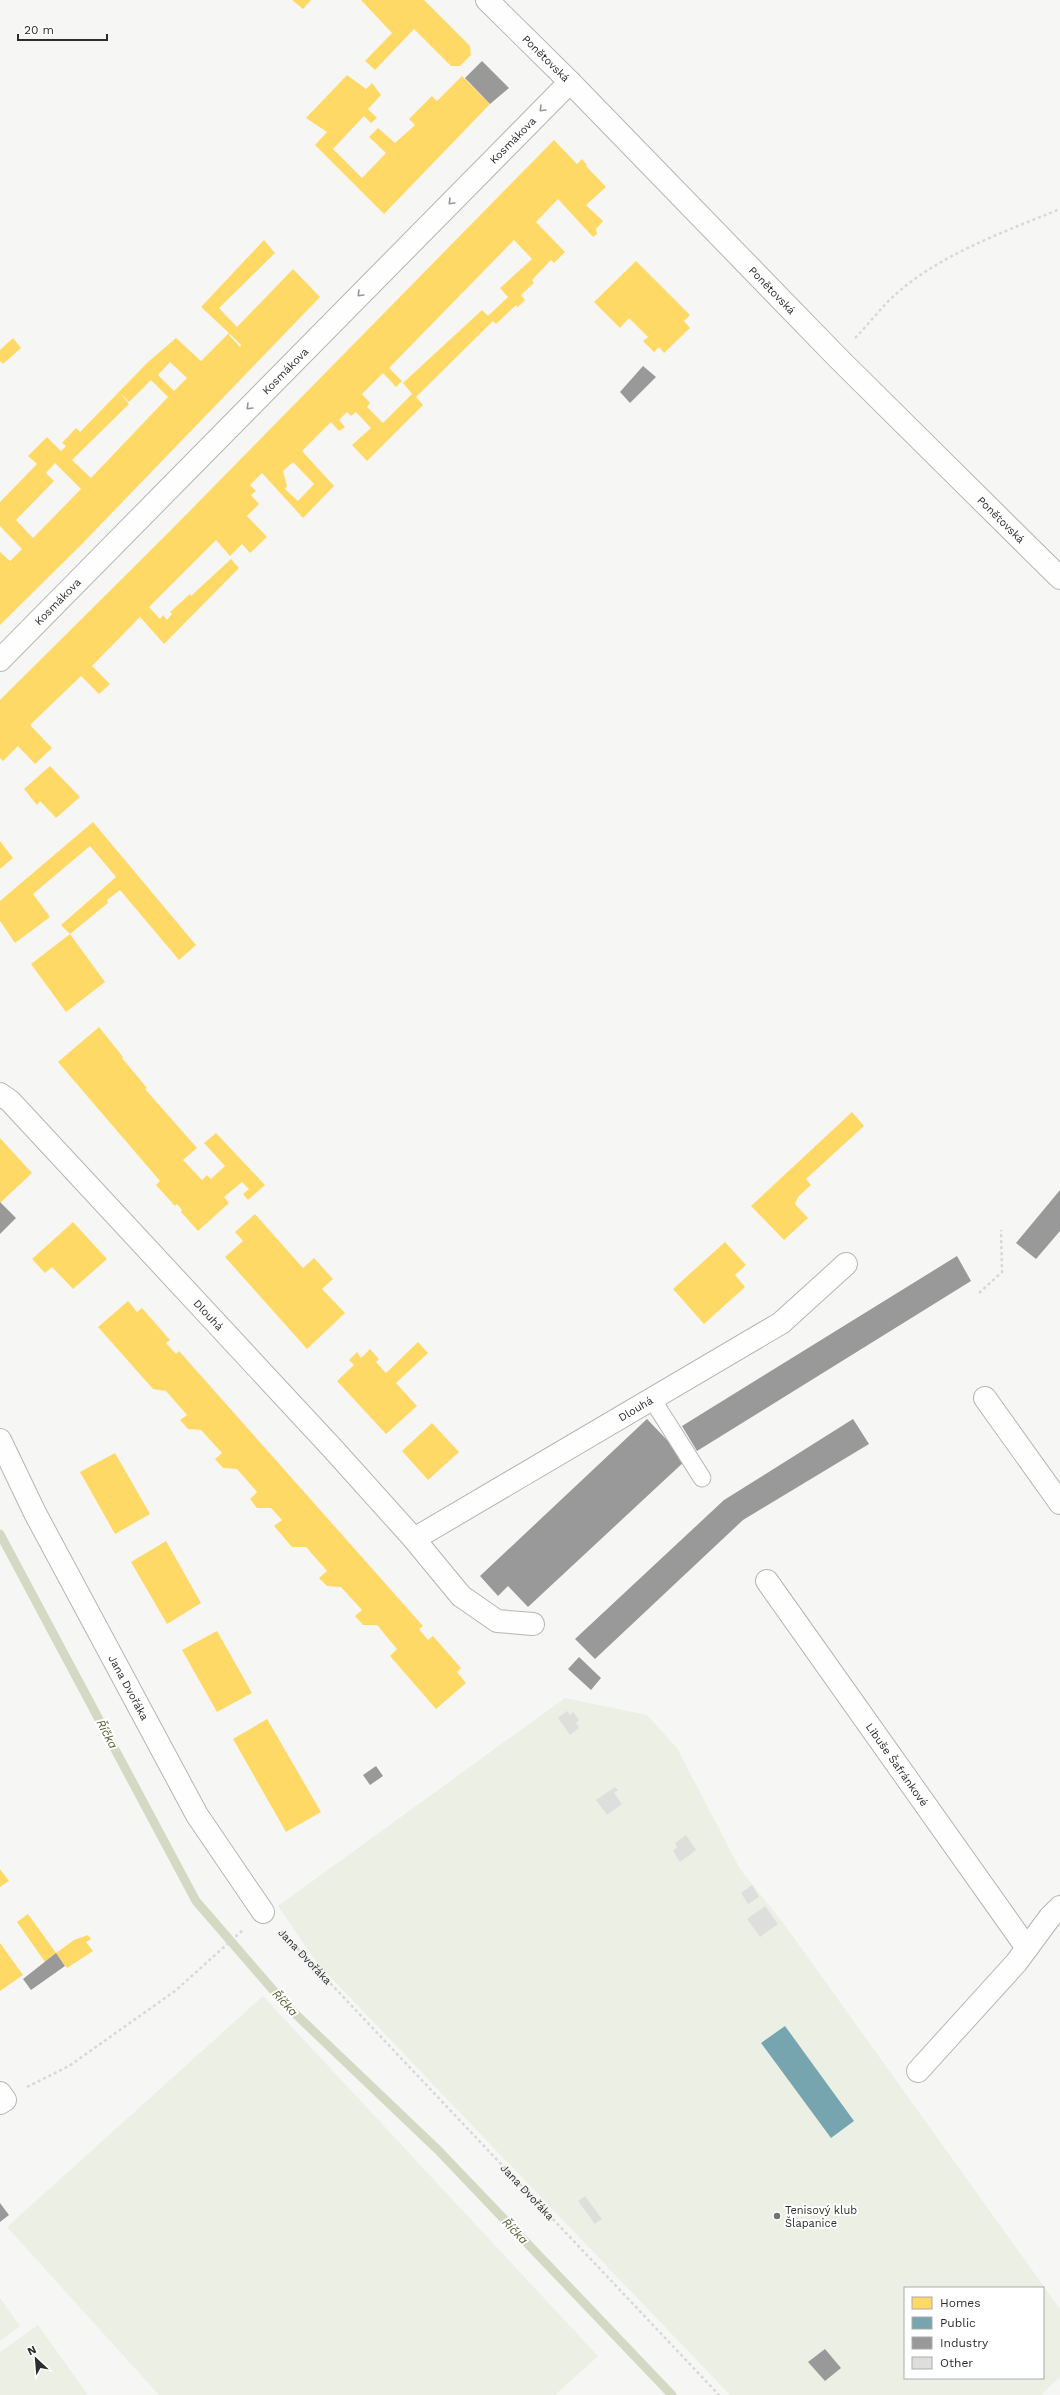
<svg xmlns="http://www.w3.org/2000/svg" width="1060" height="2395" font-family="'Work Sans',sans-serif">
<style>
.green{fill:#ecefe3;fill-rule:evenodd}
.homes{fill:#ffd966;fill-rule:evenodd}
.public{fill:#76a5af}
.industry{fill:#999}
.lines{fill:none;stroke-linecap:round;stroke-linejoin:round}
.stream{stroke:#d4d9c3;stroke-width:9}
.building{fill:#dedfdd}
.service-casing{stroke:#b5b5b4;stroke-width:19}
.minor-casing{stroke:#b5b5b4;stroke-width:24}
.tertiary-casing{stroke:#b5b5b4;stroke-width:24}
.path{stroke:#d8d8d8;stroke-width:2.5;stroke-dasharray:3 3;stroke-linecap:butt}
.service{stroke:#fefefe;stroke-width:17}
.minor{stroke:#fefefe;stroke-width:22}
.tertiary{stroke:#fefefe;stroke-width:22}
.oneway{stroke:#969695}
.poi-dot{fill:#737472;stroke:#fff;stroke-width:1.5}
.labels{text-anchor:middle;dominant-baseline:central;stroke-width:4;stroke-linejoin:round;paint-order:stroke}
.street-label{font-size:11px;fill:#2d2d2c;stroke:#fff}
.poi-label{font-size:11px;fill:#2d2d2c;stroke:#fff;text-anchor:start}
.water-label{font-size:12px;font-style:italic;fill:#525c2c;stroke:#fff}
</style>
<rect width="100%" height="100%" fill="#f6f7f5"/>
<path class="green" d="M565 1698 647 1715 677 1748 740 1869 784 1924 1060 2309V2377L1041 2395H730L317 1963 278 1906ZM905 2288H1043V2378H905Z
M263 1996 598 2356 555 2395H159L7 2227Z
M0 2298 20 2326 0 2341Z
M38 2325 88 2395H0V2352Z"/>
<path class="homes" d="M292 0H311L303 9Z
M361 0H424L470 46 471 55 460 66H451L414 29 375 70 365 61 392 33Z
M347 75 366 89 372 83 381 95 368 109 377 118 371 123 364 116 333 149 362 178 386 153 369 137 378 128 395 143 415 125 409 119 432 96 437 101 462 76 490 104 384 214 315 145 327 132 306 118Z
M554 140 577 164 582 159 587 165 586 166 606 187 586 205 603 221 596 229 597 234 593 237 558 199 536 222 565 252 554 263 551 260 532 280 534 283 521 295 525 300 518 307 516 305 496 324 493 321 416 397 423 405 367 461 352 445 371 428 356 412 351 416 347 412 339 420 345 427 339 431 331 422 302 451 334 486 303 518 262 473 250 485 256 491 251 495 259 504 247 516 267 537 250 553 242 544 230 556 216 540 149 607 160 619 163 615 167 620 172 614 170 612 190 594 191 596 231 559 239 568 164 644 140 617 92 666 110 684 99 694 81 676 30 725 52 748 35 764 18 746 3 761 0 758V700L170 531ZM514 240 532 259 500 288 508 297 488 316 482 310 403 383 412 394 383 423 367 407 370 403 362 394 383 373 396 387 402 381 389 368ZM293 462 314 484 298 501 285 489 287 486 283 471Z
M264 240 275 253 219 308 237 327 293 269 320 297 81 545 0 625V552L10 561 22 549 0 526V502L37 464 28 456 47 437 61 451 66 446 62 443 76 428 80 432 147 363 176 338 201 361 229 333 201 307ZM230 334 241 345 240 347 229 335ZM170 362 187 378 174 391 158 375ZM151 380 168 397 91 478 72 460 129 404 121 394 129 402ZM55 463 81 489 33 538 16 520 54 481 46 473Z
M636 261 690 315 684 321 690 328 664 353 659 347 654 352 643 341 648 337 629 318 620 328 594 302Z
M13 338 21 348 3 364 0 361V350Z
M50 766 80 797 56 818 40 801 37 805 24 789Z
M93 822 196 945 179 960 120 890 107 900 108 903 70 934 61 925 116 877 90 846 33 894 50 917 15 943 0 921V901Z
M0 841 13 858 0 869Z
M70 934 105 982 66 1012 31 964Z
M99 1027 123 1057 122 1058 147 1088 145 1089 197 1148 183 1160 202 1180 207 1175 211 1179 225 1166 204 1143 216 1133 265 1185 248 1200 243 1194 249 1189 242 1182 224 1197 229 1203 198 1231 181 1212 182 1210 177 1204 175 1206 156 1185 160 1181 58 1062Z
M852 1112 864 1126 806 1179 811 1185 798 1197 795 1204 808 1218 784 1240 751 1206Z
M0 1138 32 1173 0 1203Z
M255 1214 303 1268 314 1258 333 1279 322 1289 345 1313 307 1349 225 1257 243 1241 235 1232Z
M73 1222 107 1259 73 1289 52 1267 45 1273 32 1259Z
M725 1242 746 1265 735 1275 745 1287 704 1324 673 1289Z
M128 1301 137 1312 142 1308 170 1340 166 1343 176 1354 179 1351 423 1626 419 1629 428 1640 433 1636 461 1668 457 1672 466 1683 436 1709 390 1656 397 1649 377 1625H363L355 1616 362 1610 341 1587 327 1586 319 1578 327 1571 306 1547H292L274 1526 282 1520 271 1508H257L250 1499 257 1492 237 1469 223 1468 215 1459 222 1453 201 1430 188 1429 180 1420 187 1415 166 1391 153 1389 98 1327Z
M418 1342 428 1353 396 1383 417 1406 386 1434 337 1381 354 1365 349 1360 357 1352 361 1358 370 1349 379 1359 376 1362 386 1373Z
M432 1423 459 1452 428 1480 402 1451Z
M115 1453 150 1514 115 1534 80 1472Z
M166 1541 201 1603 167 1624 131 1562Z
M217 1631 252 1693 217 1712 182 1650Z
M267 1719 321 1812 286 1832 233 1739Z
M0 1869 9 1881 0 1887Z
M28 1914 56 1953 45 1962 17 1922Z
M88 1935 91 1939 86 1942 93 1951 67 1968 56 1953 74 1940Z
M0 1943 23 1975 0 1991Z"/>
<path class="public" d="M785 2026 854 2121 831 2138 761 2043Z"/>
<path class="industry" d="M482 61 509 88 490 104 465 78Z
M643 366 656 377 630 403 620 392Z
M1060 1190V1231L1036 1259 1016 1243Z
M0 1202 16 1218 0 1234Z
M957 1256 971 1281 697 1451 682 1426Z
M647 1419 686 1460 528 1607 508 1586 498 1596 480 1576Z
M853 1419 869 1444 743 1520 595 1659 575 1639 724 1500Z
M579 1657 601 1678 591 1690 568 1669Z
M376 1766 383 1776 370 1785 363 1775Z
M56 1953 65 1966 31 1990 23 1979Z
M0 2203 9 2215 0 2222Z
M825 2349 841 2368 825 2381 808 2362Z"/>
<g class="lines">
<path class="stream" d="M0 1534 196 1901 286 2005 438 2150 672 2395"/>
</g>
<path class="building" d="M567 1711 570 1715 573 1712 579 1720 576 1723 579 1728 570 1735 558 1718Z
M615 1787 618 1790 614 1793 622 1804 607 1815 596 1800Z
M686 1835 696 1850 680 1862 673 1851 677 1847 675 1843Z
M752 1885 759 1897 748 1904 741 1893Z
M765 1906 778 1924 760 1937 747 1919Z
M585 2196 602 2219 595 2224 578 2201Z"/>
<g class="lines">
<defs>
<path id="service" d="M652 1399 702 1478"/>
<g id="minor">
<path id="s2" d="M0 660 570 82"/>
<path id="s3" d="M0 1094 10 1101 334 1450 414 1539 461 1596 497 1621 533 1624"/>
<path d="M985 1398 1060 1503"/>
<path id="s4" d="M0 1440 35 1513 197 1815 263 1912"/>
<path id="s5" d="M414 1539 781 1323 846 1264"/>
<path id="s6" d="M767 1581 1027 1948"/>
<path d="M918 2071 1016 1963 1050 1917 1060 1907"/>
<path d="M0 2093 5 2100 0 2103"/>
</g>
<g id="tertiary">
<path id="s7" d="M487 0 570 82 838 358 1060 578"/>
</g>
</defs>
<use href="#service" class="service-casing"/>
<use href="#minor" class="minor-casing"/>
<use href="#tertiary" class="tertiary-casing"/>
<g class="path">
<path d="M855 338C869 324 882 306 897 293 943 253 1004 232 1060 209"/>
<path d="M979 1293 1002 1272 1001 1230"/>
<path id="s1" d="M281 1931 719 2395"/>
<path d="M27 2087 69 2066 175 1991 244 1929"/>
</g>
<use href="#service" class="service"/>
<use href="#minor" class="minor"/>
<use href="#tertiary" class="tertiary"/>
</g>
<defs><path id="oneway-chevron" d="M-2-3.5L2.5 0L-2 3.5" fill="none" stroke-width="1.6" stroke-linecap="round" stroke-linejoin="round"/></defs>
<g class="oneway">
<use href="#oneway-chevron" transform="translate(542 109) rotate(135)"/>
<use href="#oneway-chevron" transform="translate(451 202) rotate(135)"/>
<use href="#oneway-chevron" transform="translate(360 294) rotate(135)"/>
<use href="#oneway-chevron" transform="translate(249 407) rotate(135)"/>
</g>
<circle class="poi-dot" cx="777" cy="2216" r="4"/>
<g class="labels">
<g class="street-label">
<text stroke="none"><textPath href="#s7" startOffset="83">Ponětovská</textPath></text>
<text stroke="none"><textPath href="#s2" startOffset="730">Kosmákova</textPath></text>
<text stroke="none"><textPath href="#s7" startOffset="407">Ponětovská</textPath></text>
<text stroke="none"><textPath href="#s2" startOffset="406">Kosmákova</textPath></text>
<text stroke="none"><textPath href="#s7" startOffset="731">Ponětovská</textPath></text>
<text stroke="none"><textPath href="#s2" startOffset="82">Kosmákova</textPath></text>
<text stroke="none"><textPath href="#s3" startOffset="304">Dlouhá</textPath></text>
<text stroke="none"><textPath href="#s5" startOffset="257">Dlouhá</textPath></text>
<text stroke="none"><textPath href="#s4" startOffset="279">Jana Dvořáka</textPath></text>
<text stroke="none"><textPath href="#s6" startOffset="225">Libuše Šafránkové</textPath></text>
<text stroke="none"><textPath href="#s1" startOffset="35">Jana Dvořáka</textPath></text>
<text stroke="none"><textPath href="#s1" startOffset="359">Jana Dvořáka</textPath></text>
</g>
<g class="poi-label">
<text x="785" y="2210">Tenisový klub<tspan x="785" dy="13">Šlapanice</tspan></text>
</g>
<g class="water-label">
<text transform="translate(107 1734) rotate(62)">Říčka</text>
<text transform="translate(285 2003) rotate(47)">Říčka</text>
<text transform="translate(515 2231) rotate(46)">Říčka</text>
</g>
</g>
<rect x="904" y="2287" width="140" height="92" fill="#ffffff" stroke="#ababab"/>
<rect x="912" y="2297" width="20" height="12" fill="#ffd966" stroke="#ababab"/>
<text x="940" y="2307" font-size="12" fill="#2d2d2c">Homes</text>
<rect x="912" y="2317" width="20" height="12" fill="#76a5af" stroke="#ababab"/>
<text x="940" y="2327" font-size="12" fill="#2d2d2c">Public</text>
<rect x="912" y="2337" width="20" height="12" fill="#999999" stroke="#ababab"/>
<text x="940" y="2347" font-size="12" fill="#2d2d2c">Industry</text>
<rect x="912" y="2357" width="20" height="12" fill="#dedfdd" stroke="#ababab"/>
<text x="940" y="2367" font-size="12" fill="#2d2d2c">Other</text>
<g transform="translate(36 2359) rotate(334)" stroke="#ffffff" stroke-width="3" paint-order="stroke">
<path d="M0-3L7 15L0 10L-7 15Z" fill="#2d2d2c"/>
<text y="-6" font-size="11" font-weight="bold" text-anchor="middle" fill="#2d2d2c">N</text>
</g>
<path d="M18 34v6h89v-6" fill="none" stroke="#2d2d2c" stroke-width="2"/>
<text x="24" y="34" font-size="12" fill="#2d2d2c" stroke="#ffffff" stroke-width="3" paint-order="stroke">20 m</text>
</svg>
